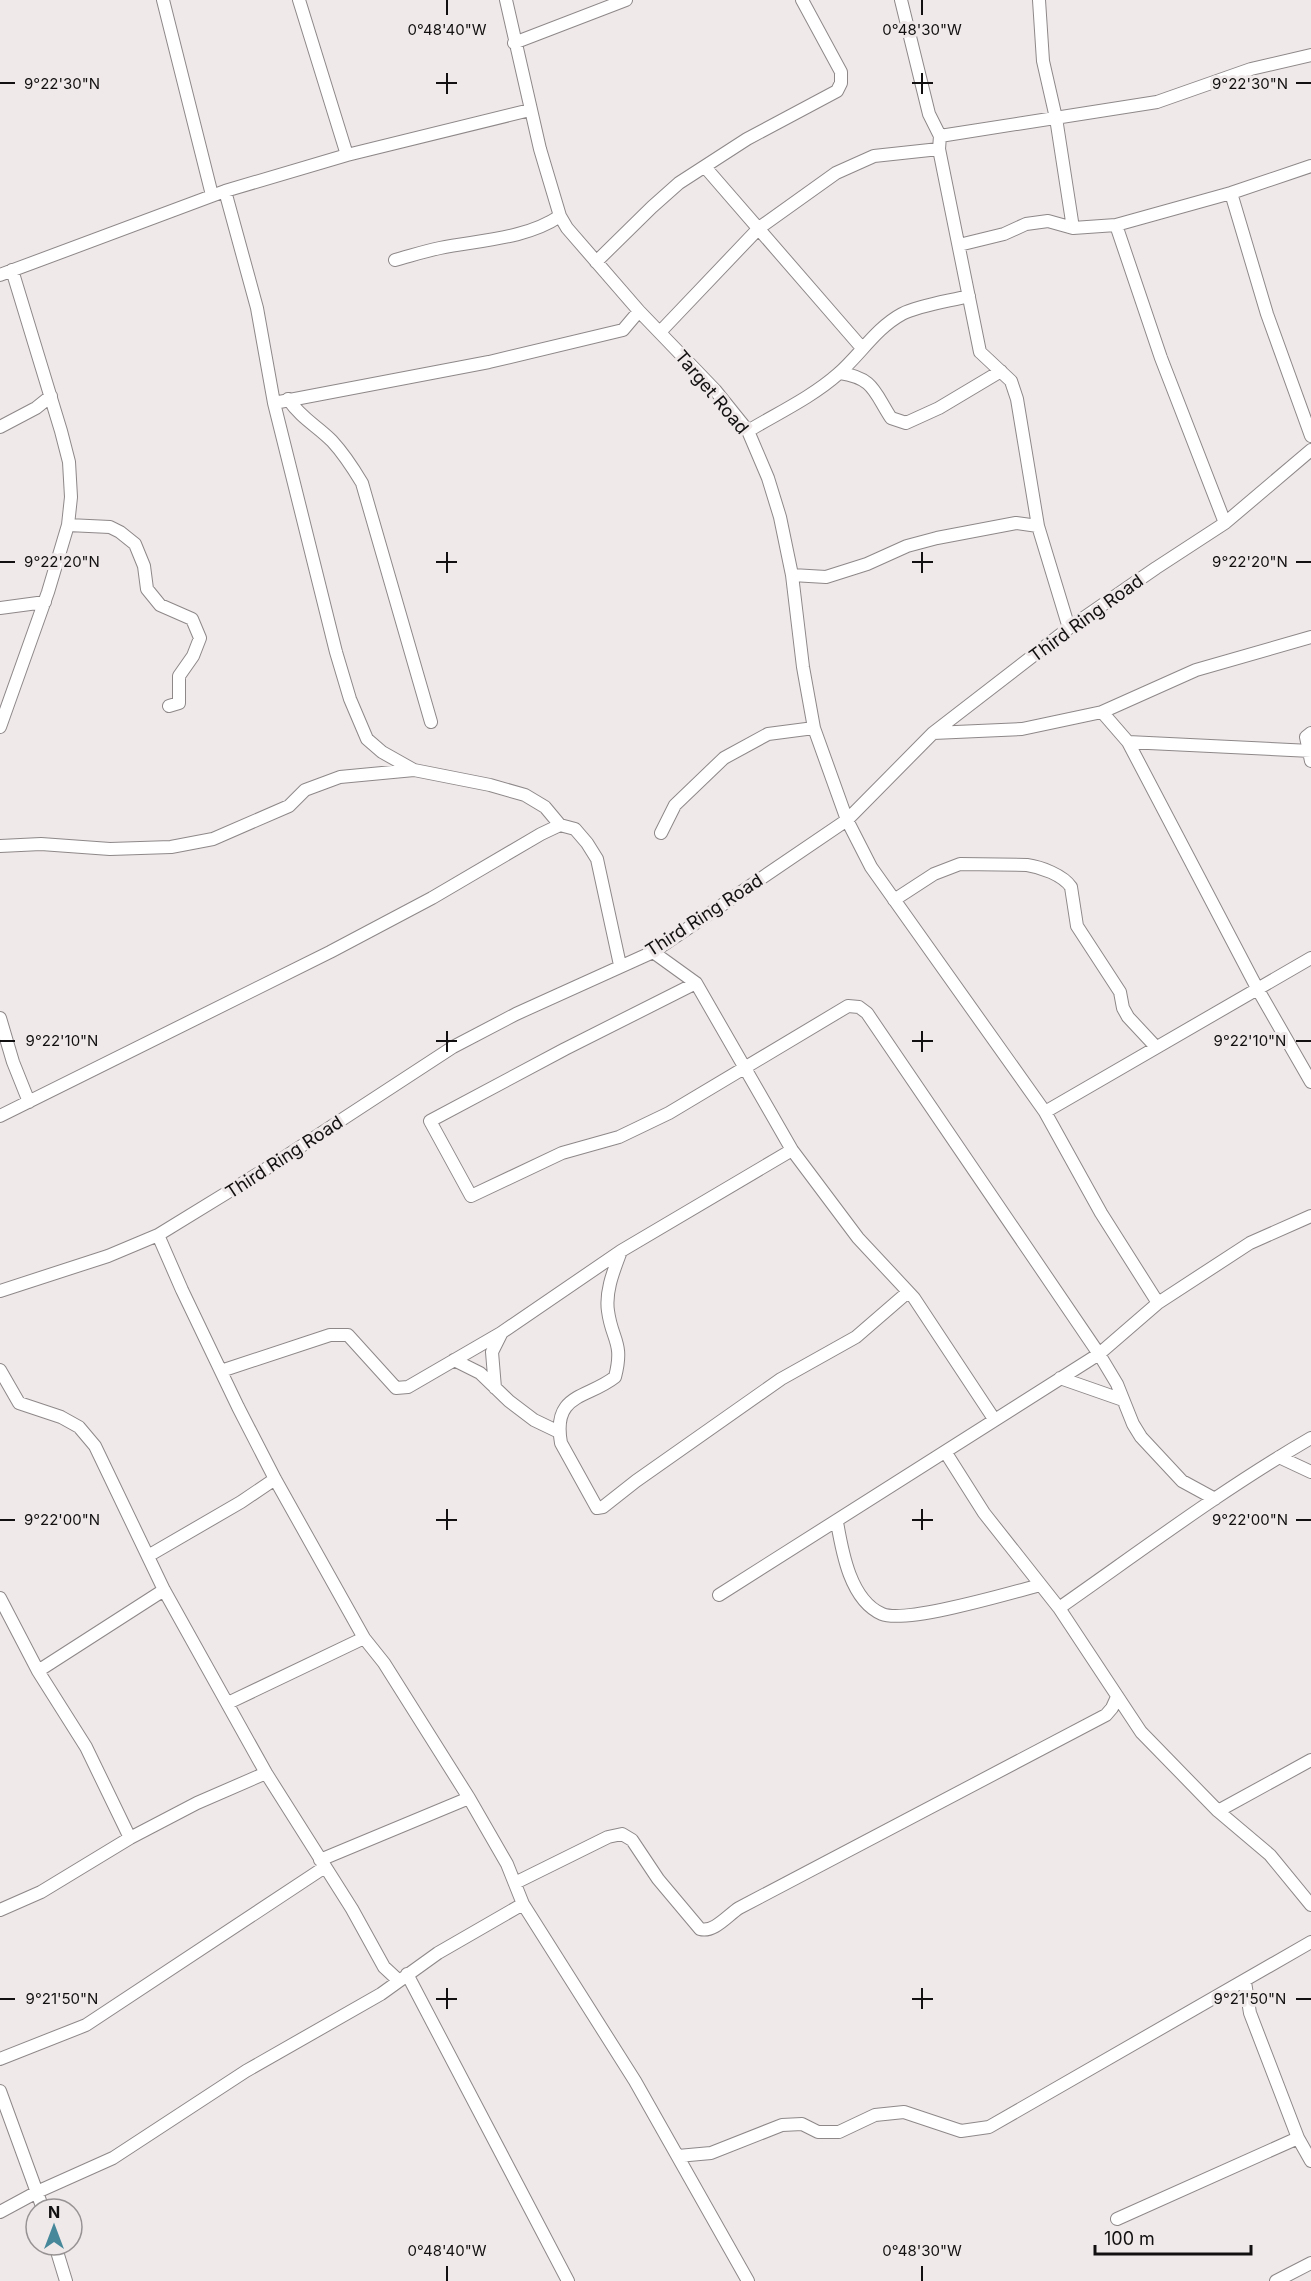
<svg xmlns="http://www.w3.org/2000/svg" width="1311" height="2281" font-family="Inter,sans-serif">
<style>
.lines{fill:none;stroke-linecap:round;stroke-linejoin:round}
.minor-casing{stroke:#8e8889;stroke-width:14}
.minor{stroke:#fff;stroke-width:12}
.ticks{fill:none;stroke:#121010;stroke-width:2}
.labels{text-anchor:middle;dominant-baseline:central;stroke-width:6;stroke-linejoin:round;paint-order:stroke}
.street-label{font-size:18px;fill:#121010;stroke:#f0e9ea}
.ticks-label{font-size:15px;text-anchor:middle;fill:#121010;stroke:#f0e9ea;stroke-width:6;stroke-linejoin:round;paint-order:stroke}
</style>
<rect width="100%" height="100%" fill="#f0e9ea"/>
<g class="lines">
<defs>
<path id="minor" d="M163 0 212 195
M299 0 347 155
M506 0 540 149 560 216 567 228 639 311 715 390 748 431 768 478 780 517 792 575 803 667 814 728 847 820 871 867 1045 1112 1101 1213 1158 1303
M901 0 929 114 940 136 939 149 980 352 1011 381 1017 399 1038 526 1069 628
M1039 0 1043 61 1056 118 1073 228
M514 43 626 0
M940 136 1157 102 1251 69 1311 55
M705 167 862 348
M225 191 257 308 274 403 336 652 350 699 367 739 382 752 414 770 490 785 525 795 545 807 560 825 575 829 587 843 597 859 620 965
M1231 193 1267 314 1311 436
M1116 225 1161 358 1225 523
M959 245 1004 234 1026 224 1048 221 1073 228 1116 225 1231 193 1311 166
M395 260C410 256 425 251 440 248 480 240 526 239 560 216
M596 262 652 207 679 183 747 139 837 91 841 83V72L802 0
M0 275 225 191 347 155 530 110
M660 332 759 228 836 173 874 156 939 149
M840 373C874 378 874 392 891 418L906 423 939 408 1001 371
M288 399C302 419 316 425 332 441 344 454 353 468 362 483L431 722
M274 403 489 362 623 330 639 311
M0 427 36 408 51 396
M748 431C778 413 812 397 838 374 860 355 876 328 902 314 920 305 950 301 969 296
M68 525 110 527 120 532 135 544 144 566 147 589 160 605 192 619 200 638 193 656 179 676V703L169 706
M792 575 826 577 867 564 907 546 937 538 1016 523 1038 526
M0 608 45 602
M1102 712 1196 670 1311 637
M0 727 48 592 68 525 71 497 69 462 61 431 12 270
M933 733 1022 729 1102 712 1128 742 1257 988 1311 1082
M1311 733 1306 737 1311 761
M1128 742 1311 751
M661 833 675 805 724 758 768 734 814 728
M0 846 41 844 110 849 171 847 213 839 289 806 305 790 340 777 414 770
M894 900 934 874 960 864 1027 865C1041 867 1063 875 1071 887L1077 926 1120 992 1123 1008 1128 1017 1156 1047
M653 952 696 983 792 1150 858 1238 914 1298 994 1419
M696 983 565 1049 430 1121 471 1196 562 1153 619 1137 669 1113 848 1006 859 1007 867 1013 1099 1354 1117 1384 1133 1424 1141 1437 1182 1481 1215 1499
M0 1018 13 1062 29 1102
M1045 1112 1311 958
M0 1116 330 952 432 898 541 834 560 825
M621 1251C614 1270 605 1291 608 1311 612 1341 624 1342 615 1377 587 1399 552 1393 561 1443L597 1508 603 1507 636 1481 781 1379 856 1337 908 1292
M0 1291 108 1256 158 1235 277 1162 453 1047 516 1014 653 952 847 820 933 733 1069 628 1156 568 1225 523 1311 450
M454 1360 480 1373 509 1401 534 1420 559 1432
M0 1370 19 1403 61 1417 79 1427 95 1446 164 1590 266 1773 352 1909 384 1967 398 1980
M221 1371 330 1335H348L396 1388 408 1387 501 1333 621 1251 792 1150
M1060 1378 1123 1400
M495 1388 492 1352 501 1334
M946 1453 984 1513 1059 1608 1141 1732 1218 1811 1270 1855 1311 1905
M1279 1457 1311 1472
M837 1522C842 1551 850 1600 882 1614 906 1624 1010 1593 1040 1585
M148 1556 241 1502 275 1479
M719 1595 1099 1354 1158 1303 1250 1243 1311 1216
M0 1598 38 1671 86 1747 130 1838
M1059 1608C1142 1550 1223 1489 1311 1438
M38 1671 164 1590
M228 1703 364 1638
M1218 1811 1311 1760
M320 1860 469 1798
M515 1883 608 1837 622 1834 632 1840 658 1879 700 1929C714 1933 728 1915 739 1908L1106 1715 1112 1708 1117 1697
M523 1904 635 2081 748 2281
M0 1910 41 1892 130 1838 197 1803 266 1773
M407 1974 568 2281
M1245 1982 1250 2013 1298 2138 1311 2161
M0 2059 86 2025 325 1867
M0 2091 43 2209
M678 2156 711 2153 782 2125 802 2124 818 2132H839L875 2115 904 2112 961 2131 989 2127 1311 1942
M0 2212 37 2192 113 2158 246 2071 381 1994 438 1953 523 1904 507 1864 469 1798 384 1663 364 1638 275 1479 238 1407 182 1290 158 1235
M1117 2219 1298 2138
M55 2245 66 2281
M1276 2281 1311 2263"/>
</defs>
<use href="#minor" class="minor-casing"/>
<use href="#minor" class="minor"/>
</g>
<path class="ticks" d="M447 0V15M922 0V15M447 73V94M922 73V94M0 83H15M436 83H457M912 83H933M1296 83H1311M447 552V573M922 552V573M0 562H15M436 562H457M912 562H933M1296 562H1311M447 1031V1052M922 1031V1052M0 1041H15M436 1041H457M912 1041H933M1296 1041H1311M447 1509V1530M922 1509V1530M0 1520H15M436 1520H457M912 1520H933M1296 1520H1311M447 1988V2009M922 1988V2009M0 1999H15M436 1999H457M912 1999H933M1296 1999H1311M447 2266V2281M922 2266V2281"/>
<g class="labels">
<g class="street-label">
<text transform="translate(712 392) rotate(50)">Target Road</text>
<text transform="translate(1086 618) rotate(-36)">Third Ring Road</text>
<text transform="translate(704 915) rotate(-33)">Third Ring Road</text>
<text transform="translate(284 1157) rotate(-33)">Third Ring Road</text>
</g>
</g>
<g class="ticks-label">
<text x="447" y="35">0°48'40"W</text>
<text x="922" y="35">0°48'30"W</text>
<text x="62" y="89">9°22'30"N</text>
<text x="1250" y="89">9°22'30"N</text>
<text x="62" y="567">9°22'20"N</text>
<text x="1250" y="567">9°22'20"N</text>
<text x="62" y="1046">9°22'10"N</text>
<text x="1250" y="1046">9°22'10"N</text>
<text x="62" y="1525">9°22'00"N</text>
<text x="1250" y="1525">9°22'00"N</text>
<text x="62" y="2004">9°21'50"N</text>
<text x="1250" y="2004">9°21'50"N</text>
<text x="447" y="2256">0°48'40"W</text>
<text x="922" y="2256">0°48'30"W</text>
</g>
<g transform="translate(54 2227)"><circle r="28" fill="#f0e9ea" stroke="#979293" stroke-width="1.5"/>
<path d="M0-4.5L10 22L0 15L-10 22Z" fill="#47899b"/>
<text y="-9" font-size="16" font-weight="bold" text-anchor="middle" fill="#121010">N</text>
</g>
<path d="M1095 2245v9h156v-9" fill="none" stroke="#121010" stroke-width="3"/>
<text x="1104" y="2245" font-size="18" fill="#121010" stroke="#f0e9ea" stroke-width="4.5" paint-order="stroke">100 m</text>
</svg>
